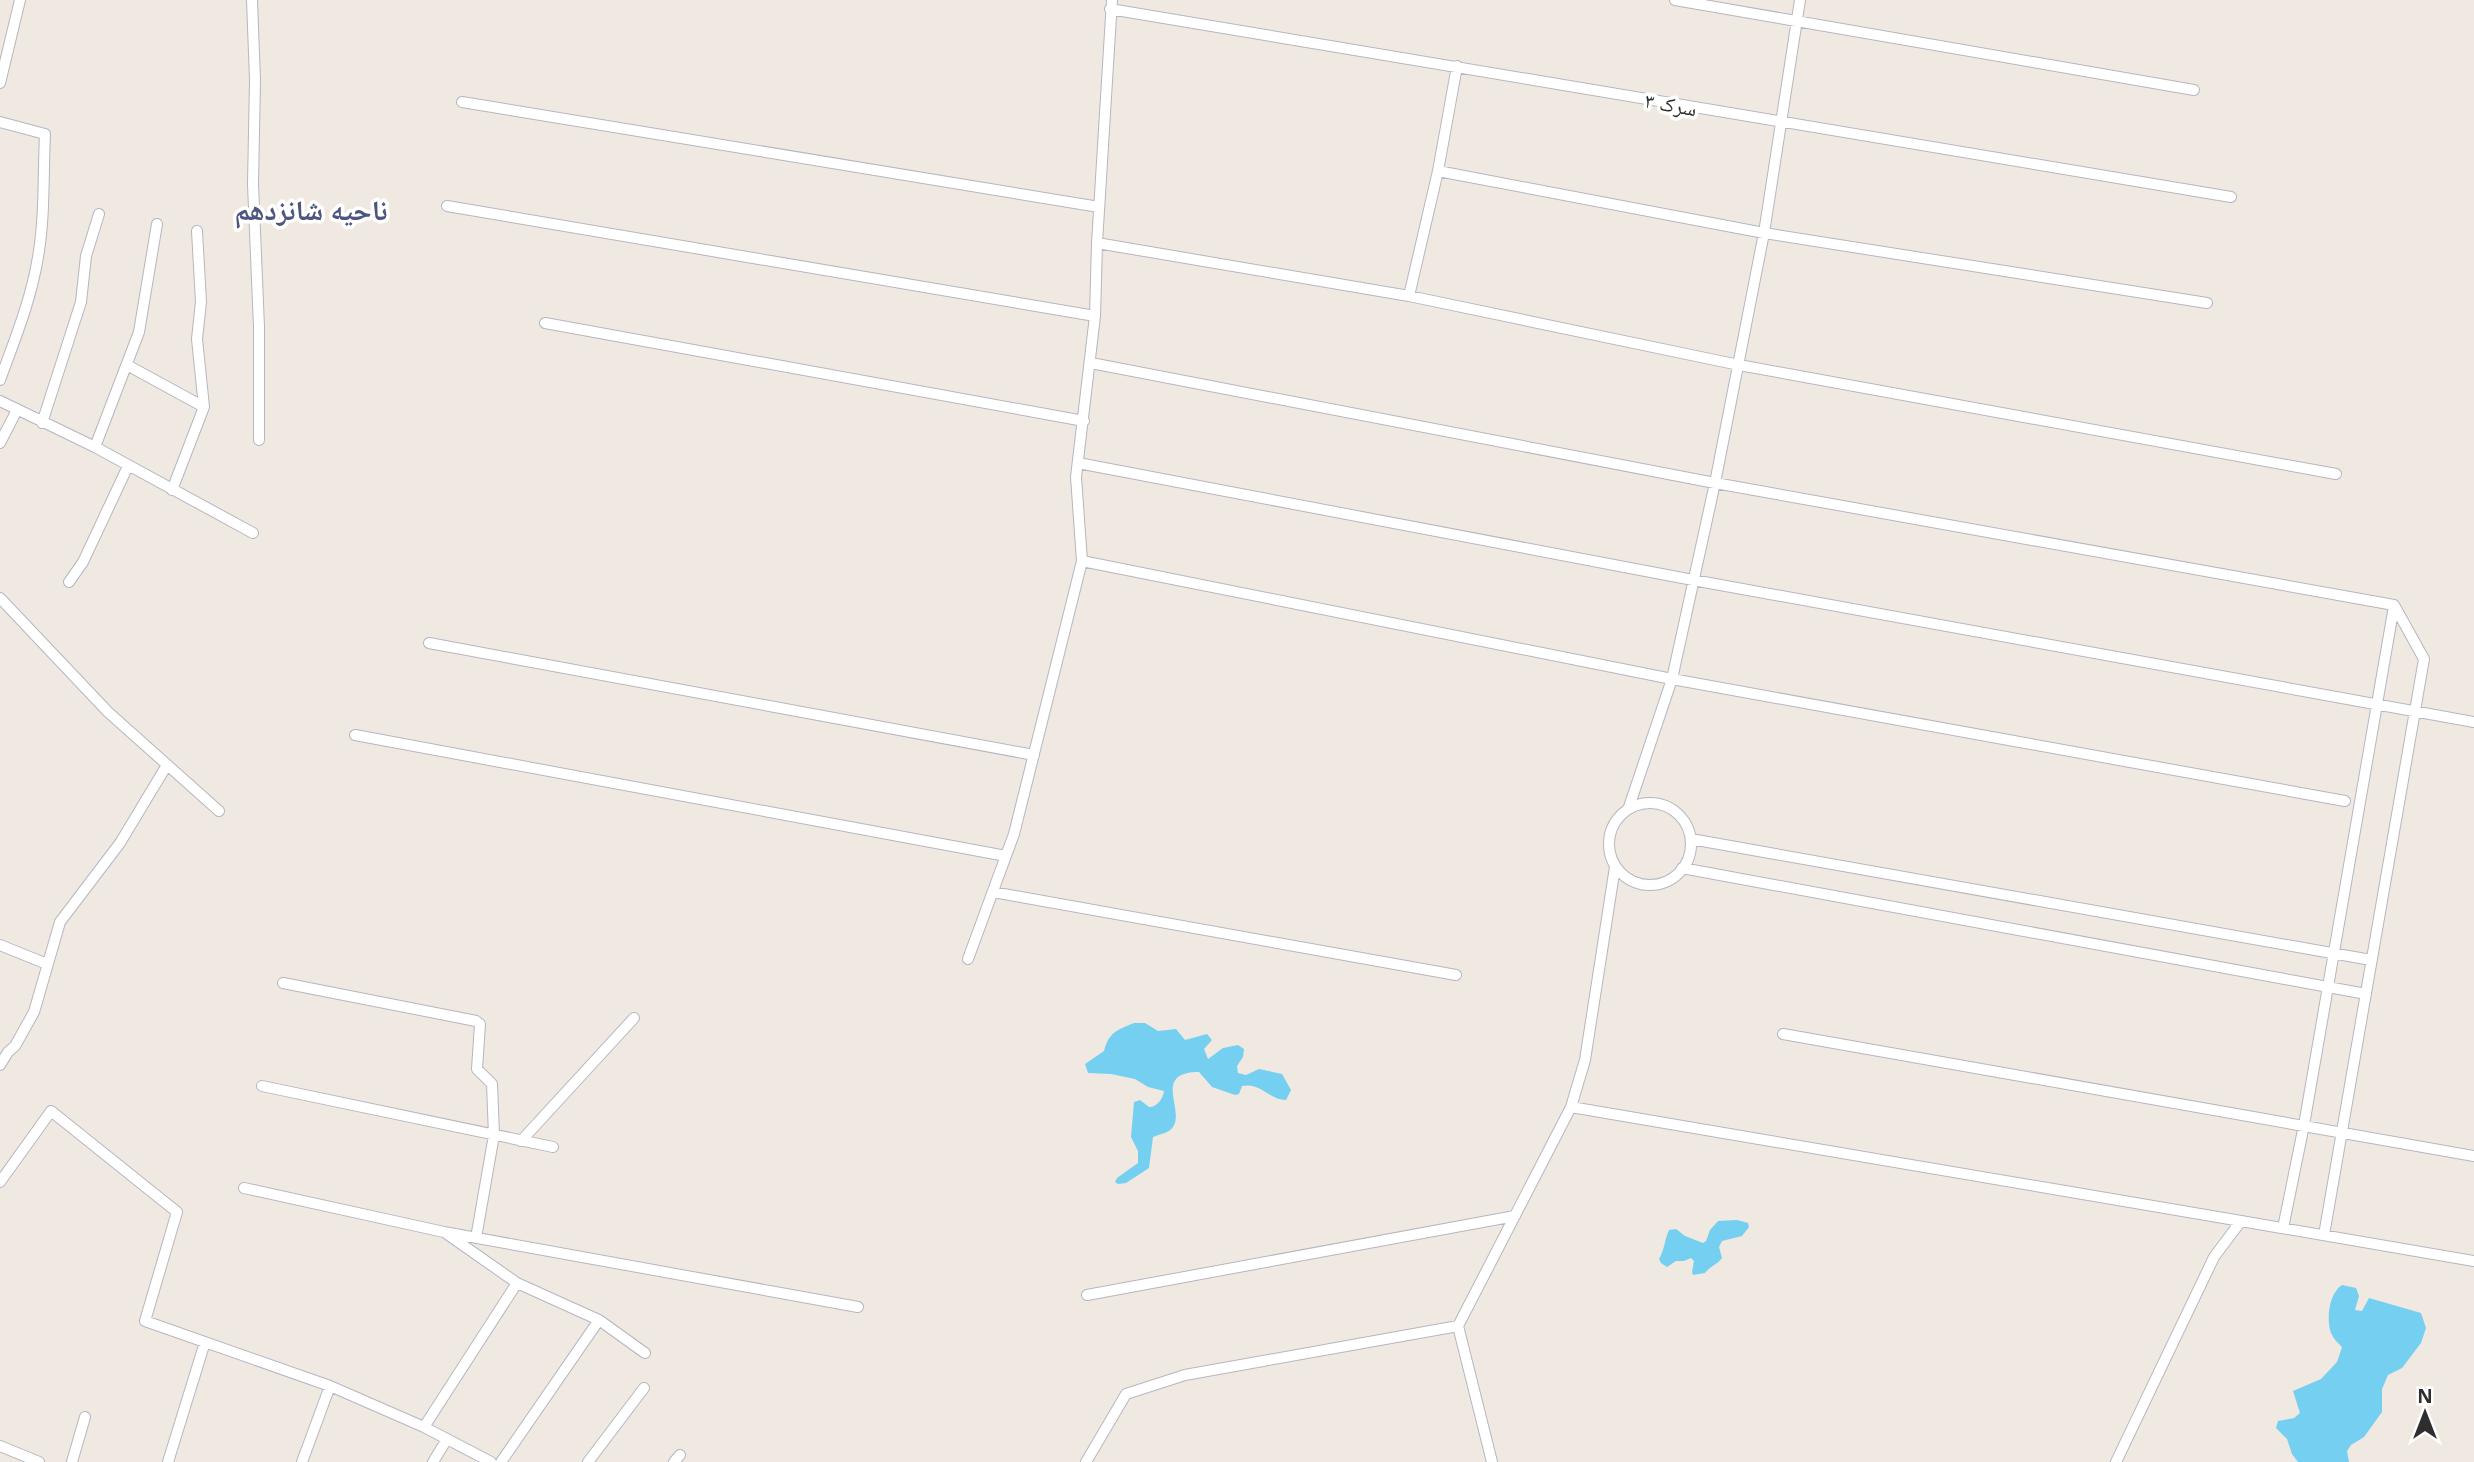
<svg xmlns="http://www.w3.org/2000/svg" width="2474" height="1462" font-family="'Open Sans','Noto Naskh Arabic',sans-serif">
<style>
.water{fill:#75cff0}
.lines{fill:none;stroke-linecap:round;stroke-linejoin:round}
.minor-casing{stroke:#b4b7c1;stroke-width:12}
.minor{stroke:#fff;stroke-width:10}
.labels{text-anchor:middle;dominant-baseline:central;stroke-width:7;stroke-linejoin:round;paint-order:stroke}
.street-label{font-size:21px;fill:#2e2e2e;stroke:#fff}
.district-label{font-size:28px;font-weight:bold;fill:#4d5680;stroke:#fff}
</style>
<rect width="100%" height="100%" fill="#efe9e1"/>
<path class="water" d="M1134 1023H1145L1158 1031 1176 1029 1185 1040 1207 1034 1212 1040 1204 1049 1208 1059 1223 1048 1238 1045 1244 1049 1243 1057 1237 1066 1238 1073 1246 1075 1259 1069 1282 1074 1291 1090 1286 1100C1269 1100 1261 1082 1242 1086L1239 1094 1235 1095 1212 1087 1199 1072C1152 1072 1185 1110 1173 1127 1169 1133 1160 1134 1153 1137L1149 1168 1126 1183 1118 1184 1115 1182 1117 1178 1138 1163V1151L1131 1137 1134 1102 1140 1100 1149 1107C1157 1107 1163 1099 1164 1091L1148 1087 1135 1079 1111 1074 1088 1073 1085 1064 1104 1051C1109 1032 1117 1030 1134 1023Z
M1737 1220 1748 1223 1749 1227 1742 1236 1722 1241 1719 1247 1722 1258C1717 1265 1710 1266 1705 1273L1693 1275 1692 1272 1694 1261 1691 1258 1684 1261H1676L1667 1267 1661 1263 1659 1259C1665 1249 1664 1241 1669 1230L1676 1229 1685 1236 1703 1243 1706 1241 1710 1230 1718 1221Z
M2342 1285 2356 1288 2359 1296 2355 1310 2362 1311 2369 1298 2421 1313 2426 1328 2421 1343 2402 1368 2388 1375 2382 1389V1412L2364 1437 2351 1445 2347 1451 2349 1462H2298L2292 1454 2287 1439 2276 1428 2278 1421 2294 1418 2300 1413 2293 1391 2321 1379 2337 1362 2342 1347C2338 1343 2333 1338 2331 1333 2326 1319 2329 1293 2342 1285Z"/>
<g class="lines">
<defs>
<path id="minor" d="M252 0 255 80 253 184 259 327V440
M1675 0 2194 90
M1110 9 2231 197
M0 83 20 0
M462 102 1099 207
M0 122 45 134C43 175 45 217 38 257 31 300 15 339 0 380
M1438 171 1764 233 2207 303
M447 206 1095 316
M197 231 201 302 197 339 204 407
M1097 243 1409 296 1739 365 2336 474
M1409 296 1438 171 1457 66
M545 323 1084 421
M1091 363 1715 483 2394 605
M127 365 204 407 172 490
M0 401 95 447 253 533
M42 423 81 302 86 256 99 214
M0 443 17 410
M95 447 139 332 157 224
M1078 463 1693 580 2474 722
M1082 561 1672 679 2345 801
M69 582 83 562 128 466
M0 598 108 712 219 811
M429 643 1034 755
M355 735 1006 856
M1609 844a41 41 0 1 1 82 0a41 41 0 1 1-82 0Z
M1629 807 1672 679 1715 483 1764 233 1800 0
M1691 839 2371 960
M1682 868 2366 994
M993 892 1456 975
M0 945 47 964
M968 959 1014 834 1082 561 1076 477 1095 316 1097 243 1112 0
M283 983 476 1021 480 1024 477 1069 492 1084 494 1135 476 1238
M1783 1034 2474 1156
M0 1065 8 1052 15 1046 34 1012 60 922 120 843 167 765
M262 1086 553 1147
M1571 1107 2241 1221
M521 1141 634 1018
M0 1182 51 1111 177 1212 145 1321 330 1386 424 1427 491 1462
M244 1188 444 1232 858 1307
M2283 1228 2304 1125 2394 606
M447 1234 517 1283 599 1320
M2324 1235 2424 659 2394 605
M1087 1295 1515 1216
M424 1427 517 1283
M0 1446 39 1462
M72 1462 85 1417
M168 1462 205 1342
M302 1462 330 1386
M433 1462 447 1439
M501 1462 599 1320 645 1353
M588 1462 644 1388
M674 1462 680 1455
M1086 1462 1126 1394 1185 1375 1458 1326
M1492 1462 1458 1326 1571 1107 1585 1060 1615 867
M2116 1462 2214 1257 2241 1221 2474 1261"/>
</defs>
<use href="#minor" class="minor-casing"/>
<use href="#minor" class="minor"/>
</g>
<g class="labels">
<g class="street-label">
<text transform="translate(1671 104) rotate(10)">سرک ۳</text>
</g>
<g class="district-label">
<text x="311" y="209">ناحیه شانزدهم</text>
</g>
</g>
<g transform="translate(2425 1413)" stroke="#ffffff" stroke-width="5" paint-order="stroke">
<path d="M0-5L12 26L0 18L-12 26Z" fill="#2e2e2e"/>
<text y="-10" font-size="19" font-weight="bold" text-anchor="middle" fill="#2e2e2e">N</text>
</g>
</svg>
